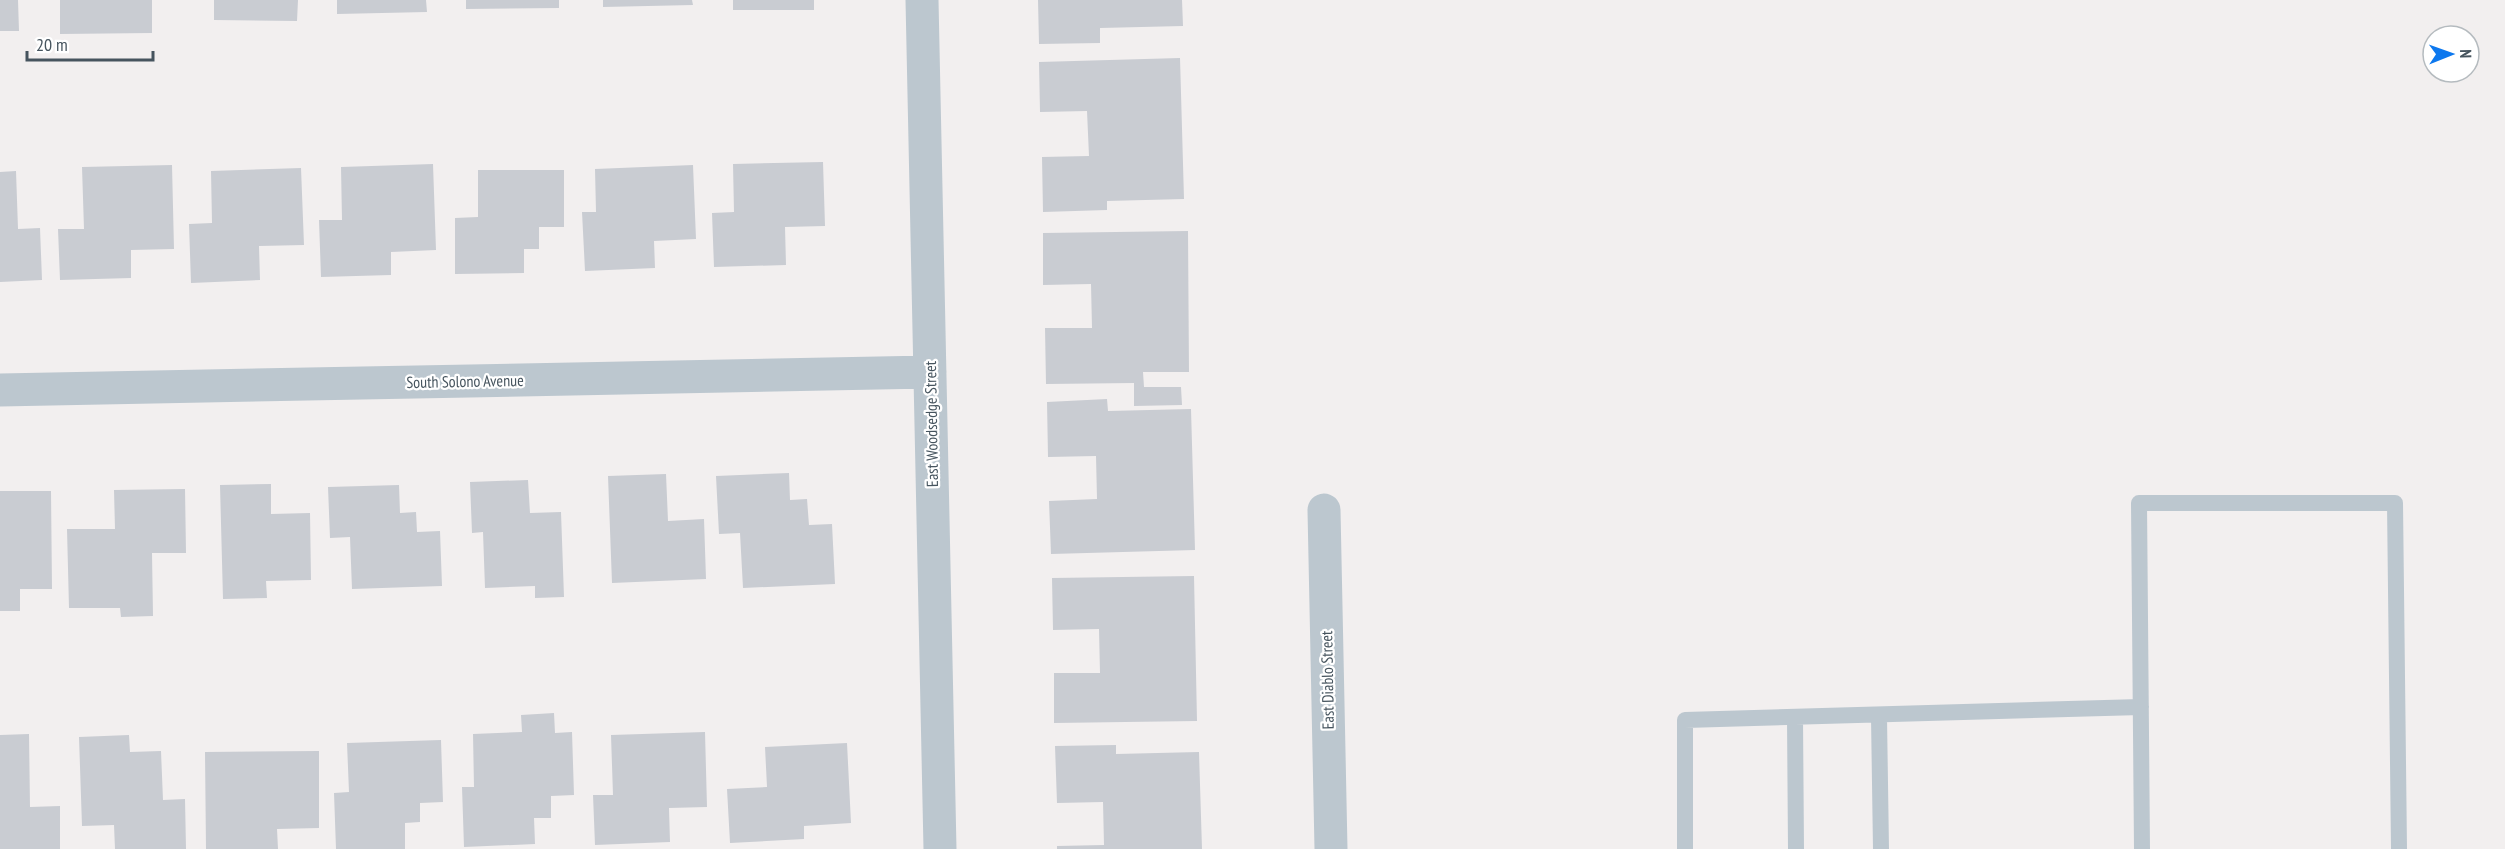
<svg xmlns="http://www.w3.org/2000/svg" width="2505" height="849" font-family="'PT Sans Narrow',sans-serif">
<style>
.building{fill:#c9ccd2}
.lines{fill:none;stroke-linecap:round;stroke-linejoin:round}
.service{stroke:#bcc7cf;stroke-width:16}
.minor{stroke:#bcc7cf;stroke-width:33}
.labels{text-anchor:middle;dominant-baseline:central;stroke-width:4.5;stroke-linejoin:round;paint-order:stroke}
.street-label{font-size:16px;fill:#46545e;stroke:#fff}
</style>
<rect width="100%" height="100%" fill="#f2efef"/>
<path class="building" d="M0 0H18L19 31H0Z
M60 0H152V33L60 34Z
M214 0H298L297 21 214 20Z
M337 0H426L427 12 337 14Z
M466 0H559V8L466 9Z
M603 0H692L693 5 603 7Z
M733 0H814V10H733Z
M1038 0H1182L1183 26 1100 28V43L1039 44Z
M1180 58 1184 199 1107 201V210L1043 212 1042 157 1089 156 1087 111 1040 112 1039 62Z
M823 162 825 226 785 227 786 265 714 267 712 213 734 212 733 164Z
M433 164 436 250 391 252V275L321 277 319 220H342L341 167Z
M172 165 174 249 131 250V278L60 280 58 229H84L82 167Z
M693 165 696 239 654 241 655 268 585 271 582 212H596L595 169Z
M301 168 304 245 259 246 260 280 191 283 189 224 212 223 211 171Z
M478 170H564V227H539V249H524V273L455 274V218L478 217Z
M16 171 18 229 40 228 42 280 0 282V172Z
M1188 231 1189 372H1143L1144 387H1181L1182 405 1134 406V383L1046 384 1045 328H1092L1091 284 1043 285V233Z
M1107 399 1108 411 1191 409 1195 550 1051 554 1049 501 1097 499 1096 456 1048 457 1047 402Z
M789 473 790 500 807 499 809 525 832 524 835 584 743 588 740 533 719 534 716 476Z
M666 474 668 521 704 519 706 579 612 583 608 476Z
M528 480 530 513 561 512 564 597 535 598V586L485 588 483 532 472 533 470 482Z
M271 484V514L310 513 311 580 266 581 267 598 223 599 220 485Z
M399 485 400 513 416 512 417 532 440 531 442 586 352 589 350 537 330 538 328 487Z
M185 489 186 553H152L153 616 121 617 120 608H69L67 529H115L114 490Z
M0 491H51L52 589H20V611H0Z
M1194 576 1197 721 1054 723V673H1100L1099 629 1053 630 1052 578Z
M554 713 555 733 572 732 574 795 551 796V818H534L535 844 464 847 462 787H474L473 734 522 732 521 715Z
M705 732 707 807 669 808 670 842 595 845 593 795H613L611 735Z
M29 734 30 807 60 806V849H0V735Z
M129 735 130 752 161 751 163 800 185 799 186 849H115L114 825 82 826 79 737Z
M441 740 443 802 420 803V822L405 823V849H336L334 793 349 792 347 743Z
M847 743 851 823 804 826V839L730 843 727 789 767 787 765 747Z
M1116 745V754L1199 752 1202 849H1057V846L1104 845 1103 802 1057 803 1055 746Z
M319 751V828L277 829 278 849H206L205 752Z"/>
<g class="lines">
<path class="service" d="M1879 717 1881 849
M1795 718 1796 849
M1685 849V720L2141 707
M2142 849 2139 503H2395L2399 849"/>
<path class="minor" d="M922 0 940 849
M0 390 930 372
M1324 510 1331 849"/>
</g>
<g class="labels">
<g class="street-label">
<text transform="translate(465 381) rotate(-1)">South Solono Avenue</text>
<text transform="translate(931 424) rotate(-91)">East Woodsedge Street</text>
<text transform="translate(1327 680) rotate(-91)">East Diablo Street</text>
</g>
</g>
<g transform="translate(2451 54) rotate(89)"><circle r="28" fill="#ffffff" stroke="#b5bbbf" stroke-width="1.5"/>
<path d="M0-4.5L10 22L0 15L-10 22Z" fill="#0d78ee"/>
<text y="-9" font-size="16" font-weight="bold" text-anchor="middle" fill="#46545e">N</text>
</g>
<path d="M27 51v9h126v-9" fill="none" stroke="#46545e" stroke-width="3"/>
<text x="36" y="51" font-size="18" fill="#46545e" stroke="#ffffff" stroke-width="4.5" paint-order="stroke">20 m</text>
</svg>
